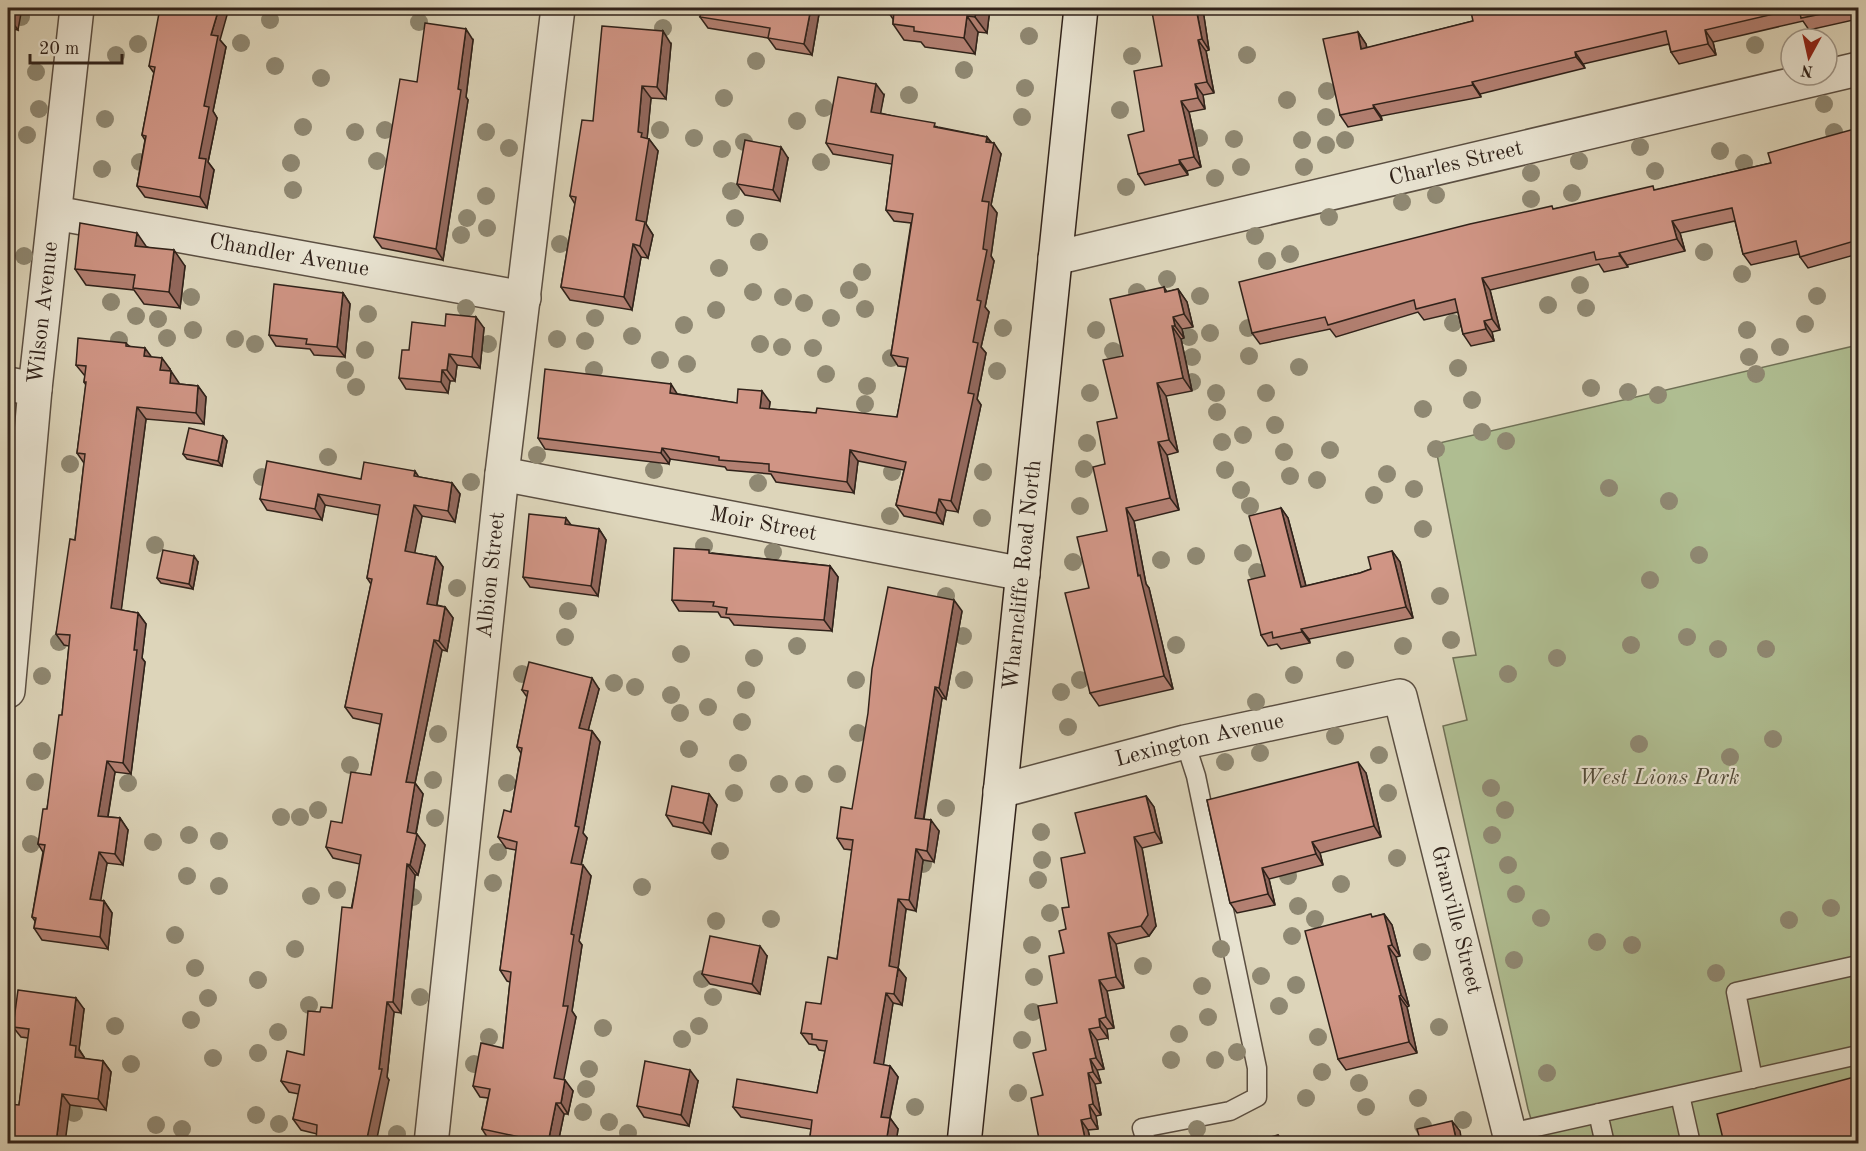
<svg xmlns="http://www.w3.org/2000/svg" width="1866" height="1151" font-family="'Old Standard TT',serif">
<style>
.green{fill:#afbd91;stroke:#707056;stroke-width:1.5}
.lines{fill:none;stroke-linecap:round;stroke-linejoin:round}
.service-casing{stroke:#5b4f42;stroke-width:21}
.minor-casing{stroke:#5b4f42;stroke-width:36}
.secondary-casing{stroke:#30221a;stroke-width:36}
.service{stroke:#e9e4d2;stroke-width:18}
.minor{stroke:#e9e4d2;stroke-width:33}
.secondary{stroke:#e9e4d2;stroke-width:33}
.tree{fill:#8f8872}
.wall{fill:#b38072;stroke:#30221a;stroke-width:1.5}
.shaded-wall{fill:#92685d;stroke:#30221a;stroke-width:1.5}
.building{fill:#d09585;stroke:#30221a;stroke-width:1.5}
.labels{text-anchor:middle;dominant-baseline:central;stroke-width:4.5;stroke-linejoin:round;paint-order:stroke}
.street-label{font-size:22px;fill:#30221a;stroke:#e9e4d2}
.park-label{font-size:22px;font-style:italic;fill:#504938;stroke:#e9e4d2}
</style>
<rect width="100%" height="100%" fill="#ddd5ba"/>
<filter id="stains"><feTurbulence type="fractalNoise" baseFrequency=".00333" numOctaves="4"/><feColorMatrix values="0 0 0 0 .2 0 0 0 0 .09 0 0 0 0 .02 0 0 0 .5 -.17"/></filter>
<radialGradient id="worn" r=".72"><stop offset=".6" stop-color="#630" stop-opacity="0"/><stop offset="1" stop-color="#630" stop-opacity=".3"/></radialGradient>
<path class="green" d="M1858 345V1143H1538L1528 1109 1443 726 1467 720 1453 658 1476 655 1435 444Z"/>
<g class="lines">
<defs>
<path id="service" d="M1753 1079 1736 992 1858 965
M1680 1095 1691 1144
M1598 1113 1605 1144
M1510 1133 1858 1055
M1147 1144 1142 1128 1230 1111 1257 1097V1068L1196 776 1185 742"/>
<g id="minor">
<path id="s1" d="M55 213 524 298"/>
<path id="s2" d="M1055 258 1858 69"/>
<path d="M8 384 35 389"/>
<path id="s3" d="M502 474 1023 574"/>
<path id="s4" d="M8 691 35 389 77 8"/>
<path id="s5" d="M1000 791 1185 742 1400 696 1512 1144"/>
<path id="s6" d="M431 1144 502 474 558 8"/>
</g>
<g id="secondary">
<path id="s7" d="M964 1144 1081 8"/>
</g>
</defs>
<use href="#service" class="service-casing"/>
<use href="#minor" class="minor-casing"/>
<use href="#secondary" class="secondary-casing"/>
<use href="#service" class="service"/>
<use href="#minor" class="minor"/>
<use href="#secondary" class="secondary"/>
</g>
<g class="tree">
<circle cx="21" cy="17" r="9"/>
<circle cx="270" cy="20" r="9"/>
<circle cx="419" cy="22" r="9"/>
<circle cx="663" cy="28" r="9"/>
<circle cx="1029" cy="36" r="9"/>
<circle cx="241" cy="43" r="9"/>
<circle cx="138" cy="44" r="9"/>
<circle cx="1755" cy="45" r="9"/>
<circle cx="116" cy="55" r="9"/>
<circle cx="1247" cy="55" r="9"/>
<circle cx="1132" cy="56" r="9"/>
<circle cx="756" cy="61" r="9"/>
<circle cx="275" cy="66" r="9"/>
<circle cx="964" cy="70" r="9"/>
<circle cx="36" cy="72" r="9"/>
<circle cx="321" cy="78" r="9"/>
<circle cx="1025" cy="88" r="9"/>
<circle cx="1327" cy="91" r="9"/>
<circle cx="909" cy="95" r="9"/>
<circle cx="724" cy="98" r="9"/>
<circle cx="1287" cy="100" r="9"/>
<circle cx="1824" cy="104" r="9"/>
<circle cx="824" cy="108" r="9"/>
<circle cx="39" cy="109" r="9"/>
<circle cx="1120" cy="110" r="9"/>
<circle cx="1022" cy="117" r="9"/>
<circle cx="1326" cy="117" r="9"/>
<circle cx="105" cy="119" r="9"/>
<circle cx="797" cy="121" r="9"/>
<circle cx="303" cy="127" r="9"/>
<circle cx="385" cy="130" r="9"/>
<circle cx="660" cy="130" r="9"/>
<circle cx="355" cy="132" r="9"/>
<circle cx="486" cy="132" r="9"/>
<circle cx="1834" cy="132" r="9"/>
<circle cx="27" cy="135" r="9"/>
<circle cx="694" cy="138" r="9"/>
<circle cx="1199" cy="138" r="9"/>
<circle cx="1234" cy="139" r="9"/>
<circle cx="1302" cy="140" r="9"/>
<circle cx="1345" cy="140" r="9"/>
<circle cx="744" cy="142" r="9"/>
<circle cx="1326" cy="145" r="9"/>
<circle cx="1640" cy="147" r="9"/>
<circle cx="509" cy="148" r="9"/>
<circle cx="722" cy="149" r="9"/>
<circle cx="1720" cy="151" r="9"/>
<circle cx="377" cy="161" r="9"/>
<circle cx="1579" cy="161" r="9"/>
<circle cx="140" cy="162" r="9"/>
<circle cx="821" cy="162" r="9"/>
<circle cx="291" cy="163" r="9"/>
<circle cx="1744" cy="163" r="9"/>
<circle cx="1241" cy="167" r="9"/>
<circle cx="1304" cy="167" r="9"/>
<circle cx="102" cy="169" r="9"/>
<circle cx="1655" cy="171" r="9"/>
<circle cx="1531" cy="173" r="9"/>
<circle cx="1215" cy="178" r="9"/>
<circle cx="1126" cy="187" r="9"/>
<circle cx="293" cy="190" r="9"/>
<circle cx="731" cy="191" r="9"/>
<circle cx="1572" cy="193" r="9"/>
<circle cx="1436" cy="195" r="9"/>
<circle cx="486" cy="196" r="9"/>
<circle cx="1531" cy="199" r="9"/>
<circle cx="1402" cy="202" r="9"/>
<circle cx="1329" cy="217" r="9"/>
<circle cx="467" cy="218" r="9"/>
<circle cx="735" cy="218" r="9"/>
<circle cx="487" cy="228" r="9"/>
<circle cx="461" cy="235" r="9"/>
<circle cx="1255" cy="236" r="9"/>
<circle cx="759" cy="242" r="9"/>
<circle cx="560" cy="244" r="9"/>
<circle cx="1704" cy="252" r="9"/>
<circle cx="1290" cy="254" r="9"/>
<circle cx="24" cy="256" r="9"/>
<circle cx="1267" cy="261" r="9"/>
<circle cx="719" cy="268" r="9"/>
<circle cx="862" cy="272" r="9"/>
<circle cx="1742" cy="274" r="9"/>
<circle cx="1167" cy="279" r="9"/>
<circle cx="1580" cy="285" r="9"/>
<circle cx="849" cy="290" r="9"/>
<circle cx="753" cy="292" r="9"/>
<circle cx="1137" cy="292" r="9"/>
<circle cx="1200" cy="296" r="9"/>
<circle cx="1817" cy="296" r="9"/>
<circle cx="191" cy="297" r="9"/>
<circle cx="783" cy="297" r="9"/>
<circle cx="111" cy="302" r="9"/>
<circle cx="804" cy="303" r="9"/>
<circle cx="1548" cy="305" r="9"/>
<circle cx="466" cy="308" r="9"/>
<circle cx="1586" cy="308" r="9"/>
<circle cx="865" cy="309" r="9"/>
<circle cx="716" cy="310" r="9"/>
<circle cx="368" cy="314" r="9"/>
<circle cx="136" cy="316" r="9"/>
<circle cx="595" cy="318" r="9"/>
<circle cx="831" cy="318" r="9"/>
<circle cx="158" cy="319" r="9"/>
<circle cx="1453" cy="323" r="9"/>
<circle cx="1805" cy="324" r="9"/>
<circle cx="684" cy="325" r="9"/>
<circle cx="1003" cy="328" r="9"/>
<circle cx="1248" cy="328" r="9"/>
<circle cx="193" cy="330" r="9"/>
<circle cx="1096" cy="330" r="9"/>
<circle cx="1747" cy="330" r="9"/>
<circle cx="1210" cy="333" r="9"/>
<circle cx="632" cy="336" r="9"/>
<circle cx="1189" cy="337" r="9"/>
<circle cx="167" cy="338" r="9"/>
<circle cx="235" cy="339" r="9"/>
<circle cx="557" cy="339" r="9"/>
<circle cx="119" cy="340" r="9"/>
<circle cx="585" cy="341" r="9"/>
<circle cx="255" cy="344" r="9"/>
<circle cx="488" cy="344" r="9"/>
<circle cx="760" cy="344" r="9"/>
<circle cx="782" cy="347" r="9"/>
<circle cx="1780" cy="347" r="9"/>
<circle cx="813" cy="348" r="9"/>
<circle cx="365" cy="350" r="9"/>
<circle cx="1113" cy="351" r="9"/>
<circle cx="1249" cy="356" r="9"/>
<circle cx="1192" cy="357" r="9"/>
<circle cx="1749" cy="357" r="9"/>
<circle cx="891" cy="358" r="9"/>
<circle cx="660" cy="360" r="9"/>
<circle cx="687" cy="364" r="9"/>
<circle cx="1299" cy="367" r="9"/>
<circle cx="1458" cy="368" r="9"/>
<circle cx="345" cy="370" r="9"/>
<circle cx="594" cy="370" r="9"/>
<circle cx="997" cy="371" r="9"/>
<circle cx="826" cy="374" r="9"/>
<circle cx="1756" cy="374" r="9"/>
<circle cx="1192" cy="382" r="9"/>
<circle cx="867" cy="386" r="9"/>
<circle cx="356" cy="387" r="9"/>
<circle cx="1591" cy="388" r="9"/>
<circle cx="1628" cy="392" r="9"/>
<circle cx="1090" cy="393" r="9"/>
<circle cx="1216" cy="393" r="9"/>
<circle cx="1266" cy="393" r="9"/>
<circle cx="1658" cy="395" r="9"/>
<circle cx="1472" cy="400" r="9"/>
<circle cx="865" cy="404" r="9"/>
<circle cx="1423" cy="409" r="9"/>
<circle cx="1217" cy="412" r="9"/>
<circle cx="1275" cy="425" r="9"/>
<circle cx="1482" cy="432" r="9"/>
<circle cx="1243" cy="435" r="9"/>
<circle cx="1506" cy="441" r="9"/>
<circle cx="1222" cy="442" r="9"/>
<circle cx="1087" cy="443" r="9"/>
<circle cx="1436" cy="449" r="9"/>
<circle cx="1330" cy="450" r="9"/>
<circle cx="1284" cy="452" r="9"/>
<circle cx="537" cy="455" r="9"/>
<circle cx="328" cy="457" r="9"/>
<circle cx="70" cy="464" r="9"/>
<circle cx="1084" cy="469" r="9"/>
<circle cx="654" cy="470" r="9"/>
<circle cx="1225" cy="470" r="9"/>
<circle cx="892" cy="472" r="9"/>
<circle cx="983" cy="472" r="9"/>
<circle cx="1387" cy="474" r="9"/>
<circle cx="1290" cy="476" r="9"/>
<circle cx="262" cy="477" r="9"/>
<circle cx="1317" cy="480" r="9"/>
<circle cx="471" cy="482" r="9"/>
<circle cx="758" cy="483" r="9"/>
<circle cx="1609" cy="488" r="9"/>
<circle cx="1414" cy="489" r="9"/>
<circle cx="1241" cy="490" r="9"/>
<circle cx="1374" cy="495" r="9"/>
<circle cx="1669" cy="501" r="9"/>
<circle cx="1080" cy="506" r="9"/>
<circle cx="1250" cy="506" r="9"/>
<circle cx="890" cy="516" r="9"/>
<circle cx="982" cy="518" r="9"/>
<circle cx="1423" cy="529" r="9"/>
<circle cx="155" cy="545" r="9"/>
<circle cx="704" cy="546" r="9"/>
<circle cx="773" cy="552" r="9"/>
<circle cx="1243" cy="553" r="9"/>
<circle cx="1699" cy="555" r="9"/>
<circle cx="1196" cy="556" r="9"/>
<circle cx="1161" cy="560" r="9"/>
<circle cx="1073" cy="562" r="9"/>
<circle cx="1257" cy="572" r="9"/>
<circle cx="1650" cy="580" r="9"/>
<circle cx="457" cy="588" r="9"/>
<circle cx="946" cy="596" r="9"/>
<circle cx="1440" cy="596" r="9"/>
<circle cx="568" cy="611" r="9"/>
<circle cx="963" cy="636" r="9"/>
<circle cx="565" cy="637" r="9"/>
<circle cx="1687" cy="637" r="9"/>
<circle cx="1451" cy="640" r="9"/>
<circle cx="59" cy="642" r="9"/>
<circle cx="1176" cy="645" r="9"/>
<circle cx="1631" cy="645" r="9"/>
<circle cx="797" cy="646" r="9"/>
<circle cx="1403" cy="646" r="9"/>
<circle cx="1718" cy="649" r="9"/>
<circle cx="1766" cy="649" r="9"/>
<circle cx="681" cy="654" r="9"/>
<circle cx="754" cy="658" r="9"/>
<circle cx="1557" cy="658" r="9"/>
<circle cx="1345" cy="660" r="9"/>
<circle cx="522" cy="674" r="9"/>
<circle cx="1508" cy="674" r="9"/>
<circle cx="1294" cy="675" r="9"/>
<circle cx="42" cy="676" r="9"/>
<circle cx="856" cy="680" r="9"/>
<circle cx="964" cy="680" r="9"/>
<circle cx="1080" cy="680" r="9"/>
<circle cx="614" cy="683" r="9"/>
<circle cx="635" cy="687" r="9"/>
<circle cx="746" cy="690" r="9"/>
<circle cx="1061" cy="692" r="9"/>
<circle cx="671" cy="695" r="9"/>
<circle cx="1256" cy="702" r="9"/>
<circle cx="708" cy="707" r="9"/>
<circle cx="680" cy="713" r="9"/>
<circle cx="742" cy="722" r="9"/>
<circle cx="1068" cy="727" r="9"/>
<circle cx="858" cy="733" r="9"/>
<circle cx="438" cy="734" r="9"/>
<circle cx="1335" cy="736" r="9"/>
<circle cx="1773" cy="739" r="9"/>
<circle cx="1639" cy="744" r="9"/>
<circle cx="689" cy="749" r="9"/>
<circle cx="42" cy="751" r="9"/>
<circle cx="1260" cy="753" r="9"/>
<circle cx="1379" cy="755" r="9"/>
<circle cx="1730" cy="757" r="9"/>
<circle cx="1225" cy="762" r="9"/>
<circle cx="738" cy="763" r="9"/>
<circle cx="350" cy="765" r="9"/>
<circle cx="837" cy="774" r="9"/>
<circle cx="433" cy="780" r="9"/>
<circle cx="35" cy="782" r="9"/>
<circle cx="128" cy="783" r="9"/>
<circle cx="507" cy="783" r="9"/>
<circle cx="779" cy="784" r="9"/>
<circle cx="804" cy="784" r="9"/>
<circle cx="1491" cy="788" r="9"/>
<circle cx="734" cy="793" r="9"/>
<circle cx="1388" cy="793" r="9"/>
<circle cx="946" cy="808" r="9"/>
<circle cx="318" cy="810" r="9"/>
<circle cx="1505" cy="810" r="9"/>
<circle cx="281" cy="817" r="9"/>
<circle cx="300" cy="817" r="9"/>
<circle cx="435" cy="818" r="9"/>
<circle cx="1041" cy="832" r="9"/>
<circle cx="189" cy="835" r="9"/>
<circle cx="1492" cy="835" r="9"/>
<circle cx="219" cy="841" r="9"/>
<circle cx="153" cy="842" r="9"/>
<circle cx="31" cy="844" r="9"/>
<circle cx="720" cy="851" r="9"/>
<circle cx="498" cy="852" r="9"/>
<circle cx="1397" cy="858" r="9"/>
<circle cx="1042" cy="860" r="9"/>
<circle cx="923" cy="864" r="9"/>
<circle cx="1508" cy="865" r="9"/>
<circle cx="187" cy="876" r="9"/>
<circle cx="1288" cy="876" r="9"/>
<circle cx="1038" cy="880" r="9"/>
<circle cx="493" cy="883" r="9"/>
<circle cx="1341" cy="884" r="9"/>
<circle cx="219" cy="886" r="9"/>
<circle cx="642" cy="887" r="9"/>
<circle cx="337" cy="890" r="9"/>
<circle cx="1516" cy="894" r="9"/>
<circle cx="311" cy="896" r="9"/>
<circle cx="413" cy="897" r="9"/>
<circle cx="1298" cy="906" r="9"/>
<circle cx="1831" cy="908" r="9"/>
<circle cx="1050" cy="913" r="9"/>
<circle cx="1541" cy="918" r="9"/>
<circle cx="771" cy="919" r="9"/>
<circle cx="1315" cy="919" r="9"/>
<circle cx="1789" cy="920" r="9"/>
<circle cx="716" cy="921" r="9"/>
<circle cx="175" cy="935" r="9"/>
<circle cx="1292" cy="936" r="9"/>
<circle cx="1597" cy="942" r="9"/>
<circle cx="1032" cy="945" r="9"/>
<circle cx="1632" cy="945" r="9"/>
<circle cx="295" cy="949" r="9"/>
<circle cx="1221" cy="949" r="9"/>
<circle cx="1422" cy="952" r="9"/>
<circle cx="1514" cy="960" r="9"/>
<circle cx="1143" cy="966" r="9"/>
<circle cx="195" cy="968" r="9"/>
<circle cx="1716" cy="973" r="9"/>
<circle cx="1261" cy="976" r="9"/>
<circle cx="1034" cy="977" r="9"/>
<circle cx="702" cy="979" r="9"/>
<circle cx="258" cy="980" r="9"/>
<circle cx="1296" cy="985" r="9"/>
<circle cx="1202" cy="986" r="9"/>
<circle cx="420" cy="997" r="9"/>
<circle cx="713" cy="997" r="9"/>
<circle cx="208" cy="998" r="9"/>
<circle cx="309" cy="1005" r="9"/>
<circle cx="1279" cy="1006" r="9"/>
<circle cx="1033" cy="1012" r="9"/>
<circle cx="1208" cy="1017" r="9"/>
<circle cx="191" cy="1020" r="9"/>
<circle cx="115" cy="1026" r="9"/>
<circle cx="699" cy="1026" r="9"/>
<circle cx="1439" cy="1027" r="9"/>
<circle cx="603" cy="1028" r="9"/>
<circle cx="278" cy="1032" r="9"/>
<circle cx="1179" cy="1034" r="9"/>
<circle cx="489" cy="1037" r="9"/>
<circle cx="1318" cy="1037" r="9"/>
<circle cx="682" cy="1039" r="9"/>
<circle cx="1022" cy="1040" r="9"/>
<circle cx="1237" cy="1052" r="9"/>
<circle cx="258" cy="1053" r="9"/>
<circle cx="213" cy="1058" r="9"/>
<circle cx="1171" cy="1060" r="9"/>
<circle cx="1215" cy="1060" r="9"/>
<circle cx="131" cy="1064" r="9"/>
<circle cx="474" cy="1064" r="9"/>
<circle cx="589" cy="1069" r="9"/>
<circle cx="1322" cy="1072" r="9"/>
<circle cx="1547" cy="1073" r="9"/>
<circle cx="1359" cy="1083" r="9"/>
<circle cx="586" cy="1089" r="9"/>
<circle cx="1018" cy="1093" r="9"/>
<circle cx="1306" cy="1098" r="9"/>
<circle cx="1418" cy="1098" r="9"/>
<circle cx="915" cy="1107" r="9"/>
<circle cx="1366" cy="1107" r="9"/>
<circle cx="583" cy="1112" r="9"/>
<circle cx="74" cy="1113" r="9"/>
<circle cx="256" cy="1115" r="9"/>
<circle cx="1463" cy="1120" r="9"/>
<circle cx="609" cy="1122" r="9"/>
<circle cx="279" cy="1124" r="9"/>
<circle cx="156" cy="1125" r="9"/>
<circle cx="1423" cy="1126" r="9"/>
<circle cx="182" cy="1129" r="9"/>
<circle cx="1197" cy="1129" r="9"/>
<circle cx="628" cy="1133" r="9"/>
<circle cx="397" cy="1134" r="9"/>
</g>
<path class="wall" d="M8 8 18 30 13 29 8 62Z
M820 8 812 55 776 49 768 38 708 28 700 17Z
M887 8H990L987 33 978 32 975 54 925 47 921 42 904 40 893 24V19L887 10Z
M1158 8H1207L1208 9 1203 10 1209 50 1206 51 1214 93 1203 95 1205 109 1189 112 1201 167 1187 171 1188 175 1145 185 1138 174 1144 131 1162 66Z
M1513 8H1858V19L1809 30 1803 21 1713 42 1716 55 1679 64 1671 52 1669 44 1583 64 1585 68 1480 94 1481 97 1381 116 1382 120 1348 127 1340 115 1358 32 1366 44 1367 48 1473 21 1499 11Z
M220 40 226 47 213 111 217 118 208 162 214 170 207 208 145 197 137 186 145 140 142 135 154 73 149 66Z
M473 40 466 97 468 100 443 260 382 248 374 237 417 82Z
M671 44 666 99 651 98 647 138 649 139 658 151 646 224 653 235 648 258 641 257 632 310 570 300 561 287 575 204 570 196 593 121Z
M884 95 880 113 938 127 987 137 1001 154 991 205 997 213 991 256 994 261 985 307 989 312 981 347 986 353 977 399 981 405 958 512 946 510 943 524 904 516 896 505 904 470 858 461 854 493 776 482 771 474 727 470 725 467 670 459 669 464 545 449 538 438 678 394 737 403 770 402 769 409 816 413 897 417 907 367 898 366 891 355 911 223 894 221 886 210 892 164 833 154 826 143Z
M1858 128V254L1808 268 1800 257 1799 254 1751 265 1743 254 1735 221 1680 233 1685 251 1627 265 1628 267 1604 272 1599 264 1490 290 1500 330 1492 332 1494 341 1471 346 1463 334 1458 312 1424 320 1418 312 1336 337 1330 329 1260 344 1252 333 1554 209 1656 190 1771 163Z
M788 158 780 201 745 195 737 184Z
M147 247 185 266 180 308 144 304 134 290 86 285 75 269Z
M1164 287 1167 292 1178 289 1187 302 1193 327 1182 329 1184 338 1181 339 1192 391 1166 396 1178 452 1167 455 1179 510 1134 521 1146 584 1149 588 1173 689 1099 706 1090 693 1089 588 1107 531 1105 464 1117 418 1123 356Z
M343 293 350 304 345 357 314 355 310 349 276 346 269 335Z
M484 328 480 368 457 365 455 381H450L448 393 406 389 399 378 409 350Z
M126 343 129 346 151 357 170 369V371L179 384 198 386 206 397 204 424 146 419 121 610 138 613 146 624 142 658 145 662 131 774 115 772 108 817 120 818 128 830 123 865 107 863 100 901H104L112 913 108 949 42 940 34 928 35 921 32 917 43 852 38 844 47 809 62 715 69 646 64 645 56 634 75 540 84 463 77 453 86 385 84 382 85 376 76 365Z
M223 436 227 441 222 466 187 459 183 454Z
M419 477 452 483 460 494 455 522 422 516 414 553 436 557 443 567 437 605 445 607 453 618 447 651 442 650 415 783 423 794 416 834 425 845 418 875H415L401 1013 394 1012 387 1077 389 1080 317 1134 301 1130 293 1119 299 1094 289 1092 281 1081 304 1055 320 1012 332 1008 360 864 333 858 326 847 342 823 371 775 380 724 353 718 345 707 371 584 367 578 379 515 325 505 322 520 267 510 260 499 361 479Z
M1281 508 1288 518 1306 586 1360 573 1371 569 1392 551 1400 562 1413 618 1309 639 1310 643 1281 649 1277 644 1268 646 1261 635 1265 576Z
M599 529 606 540 598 596 530 587 523 577Z
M712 553 830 566 838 577 832 631 734 625 729 618 721 617 718 612 679 611 672 600Z
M198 562 193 589 161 583 157 578Z
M962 611 946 699 942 698 924 819 939 831 934 862 923 860 916 911 906 909 898 968 906 978 902 1005 893 1003 883 1065 890 1066 898 1077 890 1118 898 1129 896 1143H811L812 1140 810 1137 811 1129 741 1117 733 1107 817 1093 825 1051 819 1050 816 1045 809 1044 801 1033 821 1004 837 959 852 850 844 849 837 838Z
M599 689 588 730 592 731 600 742 583 833 587 838 581 865 591 876 579 941 582 945 572 1011 576 1017 563 1080 573 1091 568 1114H564L558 1143H505L489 1140 482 1129 488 1098 480 1097 473 1086 503 1048 510 982 507 981 500 970 516 850 506 848 498 837 511 812 521 753 517 747 527 697 522 690Z
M1366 773 1381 837 1320 853 1323 865 1269 879 1275 905 1237 913 1230 903 1207 800Z
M709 794 717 805 711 834 673 826 666 815Z
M1146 796 1154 807 1162 843 1142 848 1156 926 1149 936 1116 944 1124 988 1107 991 1114 1028 1107 1029 1108 1038 1097 1040 1104 1069 1097 1070 1101 1083 1095 1084 1101 1115 1096 1116 1098 1129 1088 1130 1091 1143H1026L1039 1139 1046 1050 1057 1003 1069 907Z
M1384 914 1392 925 1400 956 1396 957 1409 1006 1407 1007 1417 1053 1346 1070 1338 1059 1373 917Z
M767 956 760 994 710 984 702 974Z
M84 1009 79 1049 84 1057V1059L103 1061 111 1072 106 1110 70 1105H19L28 1038 21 1037 13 1027Z
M698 1081 689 1126 644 1117 637 1106Z"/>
<path class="shaded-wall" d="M13 8H22L18 30 10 19Z
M219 8H229L220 40 226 47 213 111 217 118 208 162 214 170 207 208 200 197 199 158 211 35Z
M811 8H820L812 55 804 44Z
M977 8H990L987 33 975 17Z
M1196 8H1201L1203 10 1209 50 1202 39Z
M967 16 978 32 975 54 964 38Z
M8 22 13 29 8 62Z
M466 29 473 40 466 97 468 100 443 260 436 249Z
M1705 30 1713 42 1716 55 1708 44Z
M663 31 671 44 666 99 657 87Z
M1358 32 1366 44 1369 61 1361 49Z
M1198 40 1206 51 1214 93 1207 82Z
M1575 52 1583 64 1585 68 1576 57Z
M1472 82 1480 94 1481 97 1473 85Z
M876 84 884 95 879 122 871 112Z
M1195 84 1203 95 1205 109 1198 98Z
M642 86 651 98 647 140 649 139 658 151 646 224 653 235 648 258 640 246 636 220 638 132Z
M1181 101 1189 112 1201 167 1194 157Z
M1373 105 1381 116 1382 120 1374 108Z
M987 137 993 146 994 143 1001 154 991 205 997 213 991 256 994 261 985 307 989 312 981 347 986 353 977 399 981 405 958 512 951 501 968 393 977 300 983 249 982 201Z
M781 147 788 158 780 201 773 190Z
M1179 160 1187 171 1188 175 1180 164Z
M1672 221 1680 233 1685 251 1677 239Z
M137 233 148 249 135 246Z
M633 244 641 257 632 310 624 297Z
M174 250 185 266 180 308 169 292Z
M1619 253 1627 265 1628 267 1620 256Z
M1482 278 1490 290 1500 330 1492 319Z
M1178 289 1187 302 1193 327 1184 314Z
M343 293 350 304 345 357 337 347Z
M476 317 484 328 480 368 472 357Z
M1173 317 1182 329 1184 338 1175 326Z
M1484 321 1492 332 1494 341 1486 329Z
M1172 326 1181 339 1192 391 1183 378Z
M145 348 153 359 144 356Z
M449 354 457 365 455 381 447 370Z
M162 358 170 369 168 382 160 370Z
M442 370 450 381 448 393 441 382Z
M171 371 179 383 178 394 170 383Z
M1157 383 1166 396 1178 452 1169 440Z
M671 384 678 395 670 393Z
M198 386 206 397 204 424 196 413Z
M762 391 770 402 768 419 760 408Z
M137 407 146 419 120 620 111 608Z
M223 436 227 441 222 466 218 461Z
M1158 442 1167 455 1179 510 1170 498Z
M662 448 670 459 669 464 661 453Z
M850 450 858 461 854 493 847 482Z
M415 471 422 482 414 476Z
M452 483 460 494 455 522 448 511Z
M318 494 325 505 322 520 315 509Z
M939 499 946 510 943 524 936 513Z
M414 505 422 516 413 562 405 551Z
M1126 508 1134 521 1146 584 1149 588 1173 689 1164 676 1138 576Z
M1281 508 1288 518 1309 598 1301 587Z
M566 518 574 529 565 524Z
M599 529 606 540 598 596 591 586Z
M1392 551 1400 562 1413 618 1406 607Z
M194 556 198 562 193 589 189 584Z
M436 557 443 567 435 615 427 604Z
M830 566 838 577 832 631 824 620Z
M954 600 962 611 946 699 939 688Z
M445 607 453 618 447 651 439 641Z
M138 613 146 624 142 658 145 662 131 774 123 763 134 650Z
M1301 629 1309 639 1310 643 1302 632Z
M434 640 442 650 413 793 406 782Z
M592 678 599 689 586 739 579 728Z
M935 687 942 698 922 828 915 818Z
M592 731 600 742 583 833 587 838 579 874 571 863 575 826Z
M107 761 115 772 106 827 98 816Z
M1358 762 1366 773 1381 837 1374 826Z
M415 783 423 794 414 843 407 832Z
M709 794 717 805 711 834 703 823Z
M1146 796 1154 807 1162 843 1155 832Z
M120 818 128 830 123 865 115 854Z
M931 820 939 831 934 862 927 851Z
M417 834 425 845 418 875 410 865Z
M1134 837 1142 848 1156 926 1149 936 1141 926Z
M1312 842 1320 853 1323 865 1316 854Z
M916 849 923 860 916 911 909 900Z
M99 852 107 863 99 911 90 899Z
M407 864 415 875 401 1013 393 1002Z
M583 865 591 876 579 941 582 945 572 1011 576 1017 562 1089 554 1078 571 934Z
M1262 868 1269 879 1275 905 1268 894Z
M898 899 906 909 897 977 898 968 906 978 902 1005 894 994 889 966Z
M104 901 112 913 108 949 100 937Z
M1384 914 1392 925 1400 956 1392 945Z
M1108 933 1116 944 1124 988 1116 977Z
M760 946 767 956 760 994 752 984Z
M1388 946 1396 957 1409 1006 1401 995Z
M1099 980 1107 991 1114 1028 1106 1017Z
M886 993 893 1003 882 1074 874 1063Z
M1399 996 1407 1007 1417 1053 1409 1042Z
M76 998 84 1009 79 1050 84 1057 83 1068 75 1057 70 1045Z
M387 1002 394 1012 387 1077 389 1080 376 1143H366L379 1069Z
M1099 1019 1107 1029 1108 1038 1100 1027Z
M1089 1029 1097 1040 1104 1069 1096 1058Z
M1090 1059 1097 1070 1101 1083 1093 1072Z
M103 1061 111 1072 106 1110 98 1099Z
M890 1066 898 1077 888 1127 881 1117Z
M690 1070 698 1081 689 1126 681 1115Z
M1088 1073 1095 1084 1101 1115 1093 1104Z
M565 1080 573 1091 568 1114 561 1103Z
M62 1094 70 1105 65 1143H56Z
M556 1103 564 1114 558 1143H548Z
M1089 1105 1096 1116 1098 1129 1091 1118Z
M890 1118 898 1129 896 1143H886Z
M1081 1120 1088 1130 1091 1143H1086Z
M1452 1121 1460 1131 1462 1143H1457Z
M1278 1135 1285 1143H1281Z"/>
<path class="building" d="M8 8H13L10 19H8Z
M160 8H219L211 35 218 36 204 106 209 107 199 158 206 159 200 197 137 186 146 136 142 135 155 67 149 66Z
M702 8H811L804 44 768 38 770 28 700 17Z
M887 8H977L975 17 967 16 964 38 914 31V27L893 24 894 11 887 10Z
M1158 8H1196L1202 39 1198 40 1207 82 1195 84 1198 98 1181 101 1194 157 1179 160 1180 164 1138 174 1128 135 1144 131 1134 71 1162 66 1152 12 1159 11Z
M1488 8H1496L1497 12 1513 8H1852L1801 18 1799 8 1705 30 1708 44 1671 52 1666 31 1575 52 1576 57 1472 82 1473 85 1373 105 1374 108 1340 115 1323 39 1358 32 1361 49 1473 21 1471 12Z
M425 23 466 29 458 89 461 90 436 249 374 237 400 79 417 82Z
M602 26 663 31 657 87 642 86 638 132 642 133 641 137 649 139 636 220 645 222 640 246 633 244 624 297 561 287 576 197 570 196 582 120 593 121Z
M838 77 876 84 871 112 935 123 934 127 987 137 986 142 994 143 982 201 989 202 983 249 987 250 977 300 981 301 973 342 978 343 968 393 974 394 951 501 939 499 936 513 896 505 906 462 850 450 847 482 769 471V464L719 460V457L662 448 661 453 538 438 545 369 671 384 670 393 737 403 738 389 762 391 760 408 816 413 817 408 897 417 908 358 891 355 913 214 886 210 893 155 826 143Z
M1858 128V240L1800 257 1796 241 1743 254 1732 208 1672 221 1677 239 1619 253 1620 256 1596 260 1594 252 1482 278 1492 319 1484 321 1486 329 1463 334 1455 299 1416 309 1414 300 1328 325 1325 317 1252 333 1239 282 1470 224 1552 206 1553 209 1653 186 1654 190 1771 163 1768 153Z
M745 140 781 147 773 190 737 184Z
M80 223 137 233 135 246 174 250 169 292 133 288 135 275 75 269Z
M274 284 343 293 337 347 306 344 307 339 269 335Z
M1164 287 1165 292 1178 289 1184 314 1173 317 1175 326H1172L1183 378 1157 383 1169 440 1158 442 1170 498 1126 508 1138 576 1140 575 1164 676 1090 693 1065 593 1089 588 1077 537 1107 531 1093 467 1105 464 1097 422 1117 418 1103 360 1123 356 1110 299Z
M446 314 476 317 472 357 449 354 447 370H442L441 382 399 378 402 350H409L412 322 445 326Z
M78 338 126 343V346L145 348 144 356 162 358 160 370 171 371 170 383 198 386 196 413 137 407 111 608 138 613 134 650H137L123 763 107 761 98 816 120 818 115 854 99 852 90 899 104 901 100 937 34 928 36 918 32 917 45 845 38 844 43 809H47L59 715H62L70 635 56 634 70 539 75 540 85 454 77 453 86 382H84L86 366 76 365Z
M189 428 223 436 218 461 183 454Z
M267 461 361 479 364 462 415 471 414 476 452 483 448 511 414 505 405 551 436 557 427 604 445 607 439 641 434 640 406 782 415 783 407 832 417 834 410 865 407 864 393 1002H387L379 1069H382L366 1143H316L317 1125 293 1119 300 1085 281 1081 287 1051 304 1055 308 1011 320 1012 321 1007 332 1008 342 907 352 908 361 855 326 847 331 821 342 823 351 772 371 775 382 714 345 707 372 579 367 578 380 505 318 494 315 509 260 499Z
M1281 508 1301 587 1360 573 1371 569 1368 557 1392 551 1406 607 1301 629 1302 632 1273 638 1272 632 1261 635 1248 580 1265 576 1249 516Z
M529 514 566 518 565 524 599 529 591 586 523 577Z
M674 548 709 550V553L830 566 824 620 726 614 727 608 713 606 714 602 672 600Z
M163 550 194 556 189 584 157 578Z
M888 587 954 600 939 688 935 687 915 818 931 820 927 851 916 849 909 900 898 899 889 966 898 968 894 994 886 993 874 1063 890 1066 881 1117 890 1118 886 1143H811L812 1137H810L812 1120 733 1107 737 1079 817 1093 827 1041 812 1039V1034L801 1033 806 1002 821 1004 828 957 837 959 853 840 837 838 841 807 852 809 868 713 872 669Z
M529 662 592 678 579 728 592 731 575 826 579 827 571 863 583 865 571 934 574 935 563 1006H568L554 1078 565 1080 561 1103H556L548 1143 482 1129 490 1089 473 1086 481 1043 503 1048 511 972 500 970 517 842 498 837 504 810 511 812 522 748 517 747 528 691 522 690Z
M1358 762 1374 826 1312 842 1316 854 1262 868 1268 894 1230 903 1207 800Z
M672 786 709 794 703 823 666 815Z
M1146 796 1155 832 1134 837 1148 915 1141 926 1108 933 1116 977 1099 980 1106 1017 1099 1019 1100 1027 1089 1029 1096 1058 1090 1059 1093 1072 1088 1073 1093 1104 1089 1105 1091 1118 1081 1120 1086 1143H1026V1142L1039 1139 1031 1098 1043 1095 1033 1053 1046 1050 1038 1006 1057 1003 1049 956 1064 953 1059 931 1066 929 1062 908 1069 907 1061 858 1085 853 1075 813Z
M1371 914 1372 917 1384 914 1392 945 1388 946 1401 995 1399 996 1409 1042 1338 1059 1305 931Z
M710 936 760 946 752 984 702 974Z
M18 990 76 998 70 1045 76 1046 75 1057 103 1061 98 1099 62 1094 56 1143H8V1104L19 1105 29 1029 13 1027Z
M645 1061 690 1070 681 1115 637 1106Z
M1858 1076V1143H1724L1717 1114Z
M1452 1121 1457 1143H1421L1417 1129Z
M1278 1135 1281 1143H1253V1142Z"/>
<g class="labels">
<g class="street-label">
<text stroke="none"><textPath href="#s2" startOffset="412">Charles Street</textPath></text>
<text stroke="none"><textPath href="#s1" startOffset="238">Chandler Avenue</textPath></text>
<text stroke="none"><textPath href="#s4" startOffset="380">Wilson Avenue</textPath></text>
<text stroke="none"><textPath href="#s3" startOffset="266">Moir Street</textPath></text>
<text stroke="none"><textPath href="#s6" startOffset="572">Albion Street</textPath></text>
<text stroke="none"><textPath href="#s7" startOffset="572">Wharncliffe Road North</textPath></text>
<text stroke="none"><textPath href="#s5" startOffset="206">Lexington Avenue</textPath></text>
<text stroke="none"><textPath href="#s5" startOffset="642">Granville Street</textPath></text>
</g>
<g class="park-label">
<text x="1659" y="778">West Lions Park</text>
</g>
</g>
<rect width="1866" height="1151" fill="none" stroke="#ddd5ba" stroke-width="30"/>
<rect x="9" y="9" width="1848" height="1133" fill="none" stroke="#30221a" stroke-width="3"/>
<rect x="15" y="15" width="1836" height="1121" fill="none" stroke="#30221a" stroke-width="1.5"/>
<g transform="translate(1809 57) rotate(188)"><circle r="28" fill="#e9e4d2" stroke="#9f9688" stroke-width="1.5"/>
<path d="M0-4.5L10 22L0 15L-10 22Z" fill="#8f2418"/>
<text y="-9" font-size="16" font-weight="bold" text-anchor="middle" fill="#30221a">N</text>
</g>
<path d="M30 54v9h92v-9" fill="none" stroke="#30221a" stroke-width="3"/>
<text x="39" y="54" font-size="18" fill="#30221a" stroke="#e9e4d2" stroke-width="4.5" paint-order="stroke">20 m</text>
<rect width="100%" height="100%" filter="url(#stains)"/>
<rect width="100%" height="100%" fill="url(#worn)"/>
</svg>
